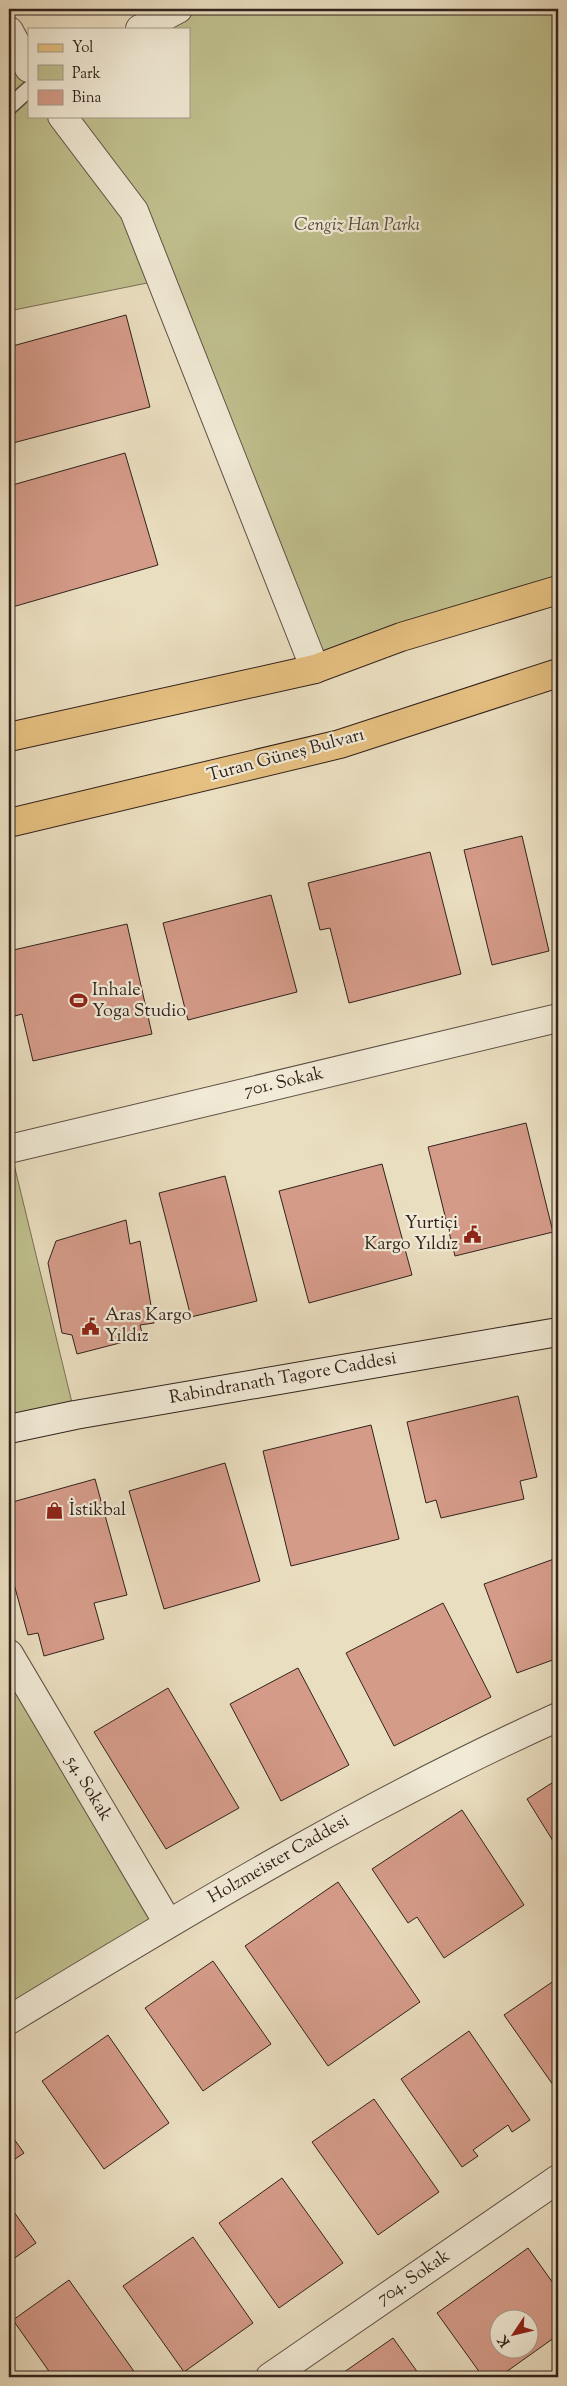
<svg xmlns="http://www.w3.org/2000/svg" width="567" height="2386" font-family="'Sorts Mill Goudy',serif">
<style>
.green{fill:#bfbf8d;stroke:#787054}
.building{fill:#d59b89;stroke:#31221c;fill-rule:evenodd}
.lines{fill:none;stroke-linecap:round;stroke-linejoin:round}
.lane-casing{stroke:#5f5145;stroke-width:18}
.street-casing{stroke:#5f5145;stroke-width:30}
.secondary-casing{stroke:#31221c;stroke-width:30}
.primary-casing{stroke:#31221c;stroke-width:30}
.lane{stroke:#f1ead6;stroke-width:15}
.street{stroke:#f1ead6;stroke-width:28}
.secondary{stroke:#f1ead6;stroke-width:28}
.primary{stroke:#e5bf80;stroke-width:28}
.labels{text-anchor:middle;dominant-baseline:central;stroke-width:4.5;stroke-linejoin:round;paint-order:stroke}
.park-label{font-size:18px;font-style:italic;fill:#544938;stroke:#f1ead6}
.street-label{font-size:18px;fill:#31221c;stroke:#f1ead6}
.poi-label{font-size:18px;fill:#31221c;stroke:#f1ead6;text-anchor:start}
</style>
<rect width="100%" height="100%" fill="#eadec0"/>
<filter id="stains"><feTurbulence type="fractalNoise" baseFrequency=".004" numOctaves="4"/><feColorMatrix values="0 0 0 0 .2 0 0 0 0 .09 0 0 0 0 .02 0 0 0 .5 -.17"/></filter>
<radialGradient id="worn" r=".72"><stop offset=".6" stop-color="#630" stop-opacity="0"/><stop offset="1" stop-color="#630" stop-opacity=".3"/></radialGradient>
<path class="green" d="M178 9H558V590L315 669 162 280 9 311V31L29 68V116H189V29H140Z
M10 1148 75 1415 9 1429V1149Z
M9 1654 168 1923 9 2020Z"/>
<path class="building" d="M126 315 150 407 9 444V347Z
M125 453 158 565 9 608V486Z
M522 836 549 951 492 965 464 850Z
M430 852 461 974 349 1003 330 928 320 930 308 883Z
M271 895 297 992 188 1020 163 923Z
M127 924 152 1034 33 1061 22 1014 15 1016 9 988V951Z
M526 1123 553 1232 455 1256 428 1147Z
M382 1164 412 1275 309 1303 279 1191Z
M225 1176 257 1301 191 1317 159 1193Z
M126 1220 130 1244 140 1241 154 1323 140 1325 143 1337 77 1354 72 1335 62 1333 48 1263 56 1241Z
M518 1396 537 1477 520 1481 524 1499 441 1518 436 1500 426 1503 407 1422Z
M371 1425 399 1539 291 1566 263 1451Z
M225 1463 260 1581 164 1609 129 1491Z
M95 1479 127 1595 94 1603 104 1639 44 1656 38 1633 28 1635 9 1566V1503Z
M554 1559 558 1571V1658L517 1673 484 1584Z
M443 1603 491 1697 394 1746 346 1653Z
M298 1668 349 1765 281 1801 230 1704Z
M168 1688 239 1808 166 1849 94 1732Z
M558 1779V1849L527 1799Z
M462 1810 524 1905 444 1958 417 1917 408 1923 372 1869Z
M338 1882 420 2002 328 2066 245 1946Z
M213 1961 271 2044 203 2091 145 2008Z
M558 1978V2092L504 2015Z
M469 2031 530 2120 512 2132 508 2125 473 2150 478 2156 462 2167 401 2079Z
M108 2035 169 2123 104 2169 42 2081Z
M374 2099 439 2192 378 2235 312 2142Z
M9 2132 24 2153 9 2163Z
M282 2178 343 2263 279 2308 219 2223Z
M9 2205 36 2243 9 2262Z
M193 2237 253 2323 184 2372 123 2286Z
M528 2248 558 2290V2335L499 2377H483L437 2313ZM500 2318H530V2348H500Z
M69 2280 138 2377H53L13 2320Z
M393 2338 421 2377H337Z"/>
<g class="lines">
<defs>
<path id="lane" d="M9 107 29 89"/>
<path id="street" d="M140 29 178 9
M9 31 29 68
M62 116 134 211 315 669
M9 1149 558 1018
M9 1654 168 1923
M9 2020C188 1911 367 1803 558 1717
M270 2377 558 2179"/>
<path id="secondary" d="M9 1429 75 1415 558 1332"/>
<path id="primary" d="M9 737 315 669 401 637 558 590
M9 823 340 744 558 673"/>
</defs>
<use href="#lane" class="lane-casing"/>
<use href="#street" class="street-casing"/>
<use href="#secondary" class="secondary-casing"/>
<use href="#primary" class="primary-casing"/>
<use href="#lane" class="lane"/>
<use href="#street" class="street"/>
<use href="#secondary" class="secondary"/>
<use href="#primary" class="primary"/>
</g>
<defs>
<symbol id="stadium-bare" viewBox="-9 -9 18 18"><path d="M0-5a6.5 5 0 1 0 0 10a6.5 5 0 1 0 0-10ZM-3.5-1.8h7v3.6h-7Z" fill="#8f2418" stroke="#f1ead6" stroke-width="2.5" paint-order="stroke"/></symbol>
<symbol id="civic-bare" viewBox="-9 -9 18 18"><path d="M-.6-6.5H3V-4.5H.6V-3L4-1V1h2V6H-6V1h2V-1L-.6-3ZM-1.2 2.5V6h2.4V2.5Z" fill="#8f2418" stroke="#f1ead6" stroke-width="2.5" paint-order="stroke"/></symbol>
<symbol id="shop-bare" viewBox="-9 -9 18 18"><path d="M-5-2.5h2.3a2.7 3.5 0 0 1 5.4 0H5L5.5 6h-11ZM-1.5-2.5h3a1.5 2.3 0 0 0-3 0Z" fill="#8f2418" stroke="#f1ead6" stroke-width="2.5" paint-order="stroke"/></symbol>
</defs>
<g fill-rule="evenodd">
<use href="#stadium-bare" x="66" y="988" width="25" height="25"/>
<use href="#civic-bare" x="460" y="1222" width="25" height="25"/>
<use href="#civic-bare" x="78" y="1314" width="25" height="25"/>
<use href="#shop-bare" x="42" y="1498" width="25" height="25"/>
</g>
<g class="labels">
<g class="park-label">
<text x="357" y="226">Cengiz Han Parkı</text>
</g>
<g class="street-label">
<text transform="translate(286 756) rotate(-15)">Turan Güneş Bulvarı</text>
<text transform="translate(284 1083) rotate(-13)">701. Sokak</text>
<text transform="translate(283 1379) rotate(-10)">Rabindranath Tagore Caddesi</text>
<text transform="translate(88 1789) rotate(59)">54. Sokak</text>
<text transform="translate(279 1860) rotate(-30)">Holzmeister Caddesi</text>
<text transform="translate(414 2278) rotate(-34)">704. Sokak</text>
</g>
<g class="poi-label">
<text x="92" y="991">Inhale<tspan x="92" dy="21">Yoga Studio</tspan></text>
<text x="458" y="1224" text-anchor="end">Yurtiçi<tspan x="458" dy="21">Kargo Yıldız</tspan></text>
<text x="105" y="1316">Aras Kargo<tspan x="105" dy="21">Yıldız</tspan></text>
<text x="69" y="1511">İstikbal</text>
</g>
</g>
<rect width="567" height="2386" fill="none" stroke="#eadec0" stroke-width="30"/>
<rect x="10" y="10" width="547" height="2366" fill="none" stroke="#31221c" stroke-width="2.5"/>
<rect x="15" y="15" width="537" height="2356" fill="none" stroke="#31221c"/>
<rect x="28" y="28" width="162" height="90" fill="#f1ead6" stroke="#a49a8c"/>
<rect x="38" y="44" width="25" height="8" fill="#e5bf80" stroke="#a49a8c"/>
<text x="72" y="52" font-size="15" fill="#31221c">Yol</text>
<rect x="38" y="65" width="25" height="15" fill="#bfbf8d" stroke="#a49a8c"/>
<text x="72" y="78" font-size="15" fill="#31221c">Park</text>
<rect x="38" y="90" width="25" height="15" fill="#d59b89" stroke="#a49a8c"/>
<text x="72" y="102" font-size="15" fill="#31221c">Bina</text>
<g transform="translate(514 2334) rotate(235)"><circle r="24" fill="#f1ead6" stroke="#a49a8c"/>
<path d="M0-4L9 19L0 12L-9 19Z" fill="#8f2418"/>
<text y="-8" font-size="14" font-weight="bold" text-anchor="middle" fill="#31221c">K</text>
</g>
<rect width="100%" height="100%" filter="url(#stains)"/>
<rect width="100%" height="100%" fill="url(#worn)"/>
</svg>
